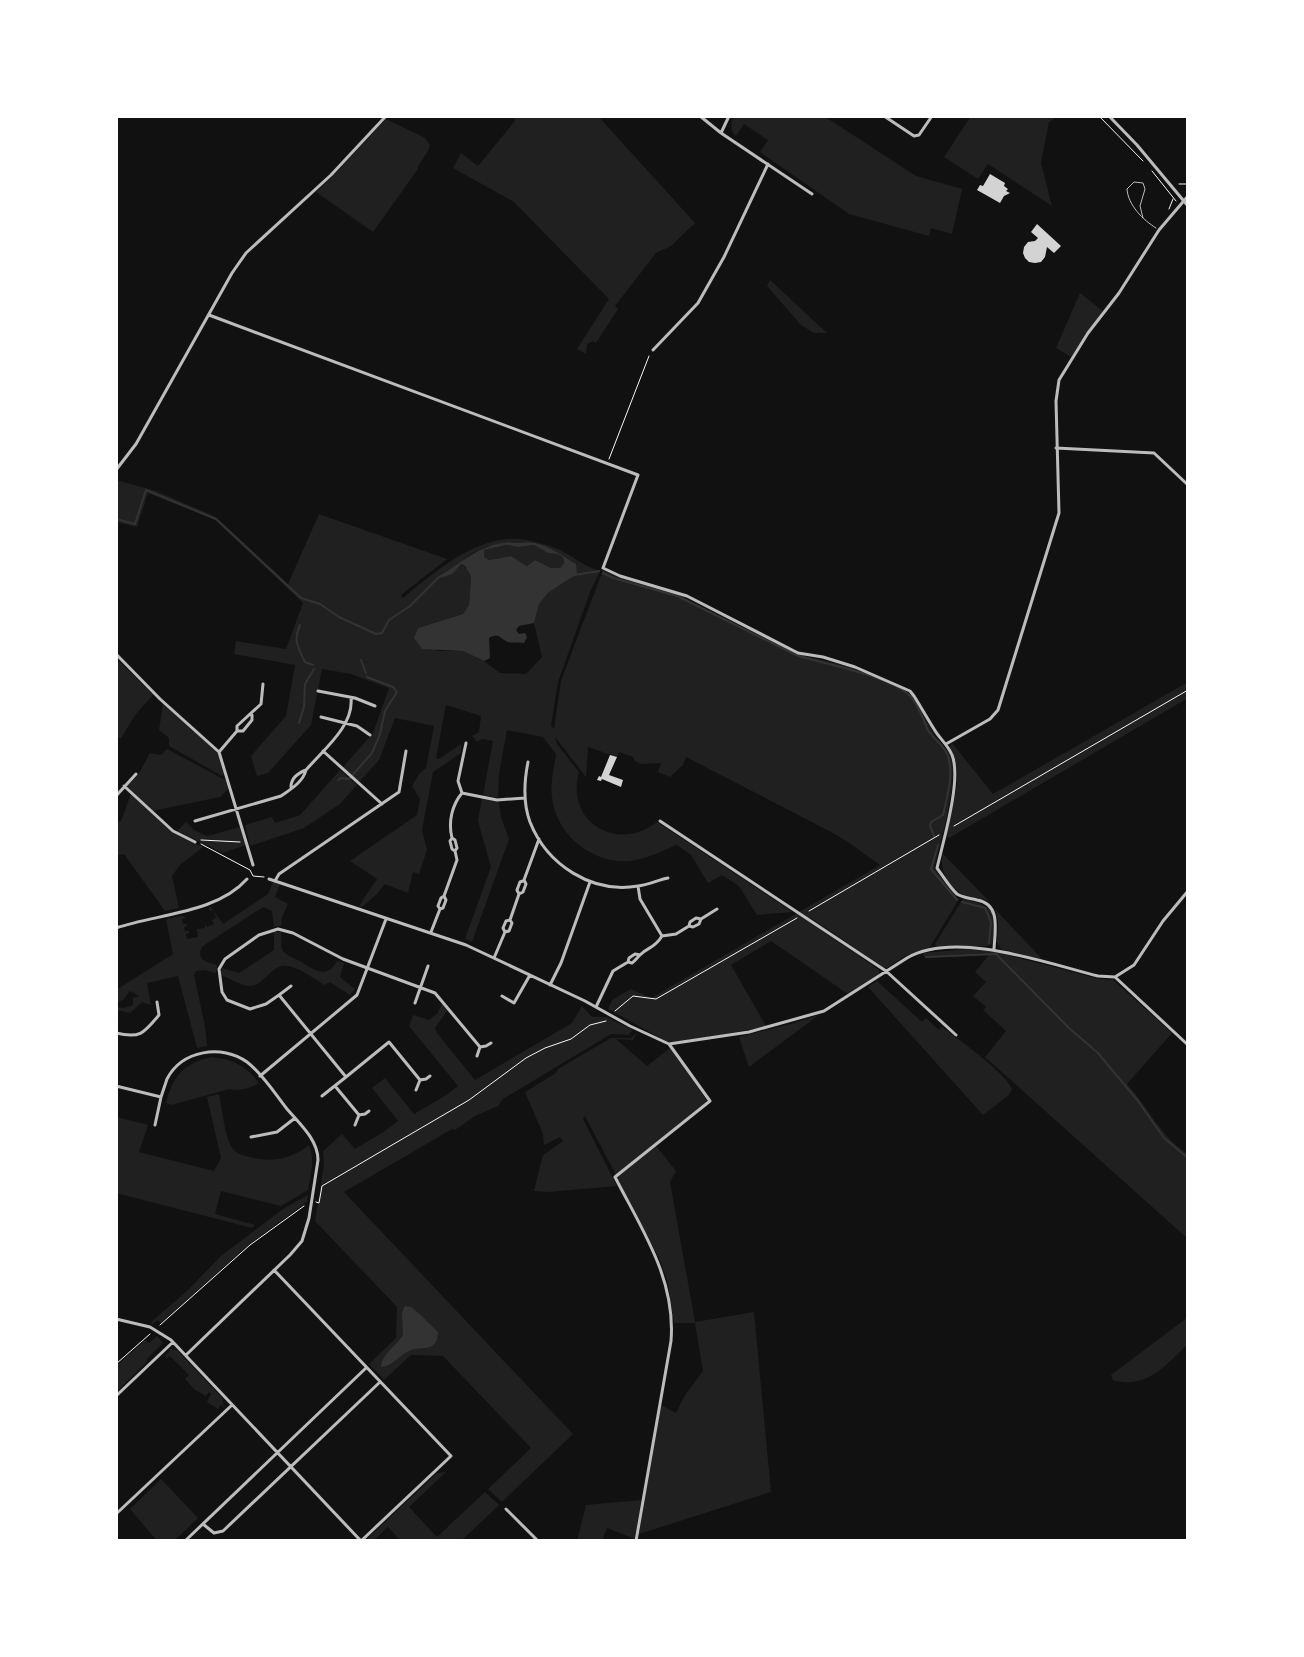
<svg xmlns="http://www.w3.org/2000/svg" width="1304" height="1657" font-family="'Public Sans',sans-serif">
<style>
.green{fill:#202020;fill-rule:evenodd}
.water{fill:#333;fill-rule:evenodd}
.lines{fill:none;stroke-linecap:round;stroke-linejoin:round}
.stream{stroke:#333;stroke-width:2}
.building{fill:#d3d3d3}
.path{stroke:#f5f5f5;stroke-width:1}
.service{stroke:#bcbcbc;stroke-width:1}
.minor{stroke:#bcbcbc;stroke-width:3}
.tertiary{stroke:#bcbcbc;stroke-width:3}
</style>
<rect width="100%" height="100%" fill="#111"/>
<path class="green" d="M514 116H598L695 223 671 246 656 253 615 306 618 309 596 343 593 341 587 344 586 354 577 349 609 299 514 202 453 168 461 153 478 166 515 121Z
M733 116H824L916 176 962 189 952 234 931 228 929 236 849 214 760 152 768 140 744 124 736 136C729 131 732 123 733 116Z
M971 116H1058L1049 122 1041 163 1052 206 988 164 978 179 944 157Z
M386 119 425 138 430 145 428 151 417 168 418 169 373 232 316 192 332 177Z
M770 280 827 333H814L801 325 767 286Z
M1080 293 1103 311 1071 357 1056 348Z
M116 480 156 491 216 517 288 584 319 514 447 559 401 595 403 598C433 573 477 535 519 539 531 540 544 544 555 548 571 554 584 567 600 571L590 592 558 682 551 725 554 729 561 681 603 570 615 576 677 594 797 654 847 666 877 677 913 696 935 736 950 754 953 764 952 785 947 816 934 868 959 899 930 947 905 956 887 968 883 967 811 918 808 921 872 965 879 970V974L848 994 771 941 731 965 766 1026 726 1034 674 1042 666 1041 608 1009 612 1000 631 989 651 998 880 865 848 842 831 832 686 757 683 765 670 777 658 772 661 763 641 764 635 761 633 757 619 752 617 757 588 747 586 777 555 737 557 744 579 772C565 822 617 853 657 822L793 912 757 915 739 886 722 875 708 883 691 855 677 845C662 851 646 859 630 861 592 864 556 835 552 797 550 783 554 768 556 754L543 737 507 730 499 774 498 798 483 795 493 741 482 739 477 742 472 736 479 732 481 716 446 705 436 758 439 759 461 744V753L433 772 422 830 427 850 419 874 413 872 408 893 385 884 377 894 362 907 359 906 377 879 350 861 417 815 420 799 412 786 419 774 426 768 434 726 395 718 379 760 360 781H358L344 768V766L373 733 389 688 351 674 322 669 311 725 268 773 257 776 251 756 286 716 295 665 234 654 236 641 286 649 303 603 215 520 148 493 137 527 116 522ZM508 542C518 544 526 541 535 543 547 545 566 557 576 564L567 581 548 593 539 604 534 623 542 657 526 674 500 673 484 661 463 651H437L418 628 463 614 469 605 471 576 469 570 461 564 455 569 443 573C454 569 461 561 470 555 482 547 495 544 508 542Z
M506 545 519 547 534 545 548 553 557 554 563 557 564 563 560 568H551L535 560 527 566 511 556 488 560 484 557 483 550Z
M116 658 153 695 136 714 121 738H116Z
M1188 682V698L949 838 947 836C950 809 967 773 949 748L952 743 993 794Z
M163 703 214 749 218 754 225 774 222 776 169 746V738L159 730Z
M167 749 227 781 229 788 220 797 152 811 126 787 138 775 150 753 161 755Z
M340 770 357 785 340 804 304 828 250 846 245 825 272 817 275 823 300 815Z
M131 794 172 832 203 847 180 865 172 876 179 908 165 911 124 854 116 856 118 825 116 822 121 821Z
M482 798 499 802 501 817 509 839 472 942 465 939 491 867 478 821Z
M186 822 194 830 207 836 240 827 246 845 223 853 177 831Z
M943 854 989 901C980 898 970 898 962 894 949 888 938 868 943 854Z
M273 882 280 884 275 897 288 904 282 917 281 926 274 927 272 911 263 907 203 946C194 959 207 962 217 965L216 973 204 970 196 971 194 975 205 1026 207 1046 197 1048 178 976 147 983 151 1005 142 1002 130 1013 116 1010V1007L124 1008 133 1005V998L139 996 130 991 123 1000 116 1003V990L173 954 166 919 183 916 186 918 182 919 183 924H187V926L184 927 185 931H189V933L186 934 187 939 198 937 197 929 205 928V924L207 927 214 924 212 920 216 918 213 910 209 911V908L211 907 223 924 268 894Z
M963 899C993 905 999 913 992 944L988 946 937 947 935 944Z
M995 909 1042 959 1001 949 997 942 998 921Z
M274 932H281C282 937 280 947 283 951 286 955 295 959 300 961 314 970 327 980 337 961L344 963 340 977 355 989 350 995 330 982 324 985C315 979 294 964 283 966 271 967 263 985 251 986 243 987 229 978 221 975L222 968 239 973 274 950Z
M970 949 988 950 1099 979 1113 980 1172 1033 1127 1084C1150 1109 1158 1134 1188 1154V1239L985 1057 1006 1031 983 1010 986 1007 973 996 986 982 975 972 989 955 926 958 922 953Z
M877 981 922 1022 926 1018 939 1030 942 1027C958 1039 1006 1073 1012 1089L1009 1095 983 1115 868 987Z
M442 1004 447 1011 435 1028 437 1033 475 1080 572 1023 582 1006 592 1017H606L633 1030 628 1035 611 1034 503 1099 498 1106 475 1116 455 1130 452 1129 344 1192 573 1434 502 1502 488 1489 531 1448 443 1356 411 1355 384 1380 369 1364 396 1338 397 1307 315 1221 324 1164 323 1151 342 1134 355 1149 385 1131 398 1121 372 1088 385 1078 414 1114 448 1094 458 1086 409 1026 413 1015 429 1020 437 1014Z
M819 1015 749 1067 739 1037 791 1024Z
M637 1032 633 1040 616 1039 647 1066 670 1048 707 1101 616 1175 585 1116 583 1119 617 1186 548 1192 534 1191 543 1155 563 1141 560 1137 544 1145 543 1134 525 1092 556 1073 558 1069 611 1038H631Z
M212 1057C233 1059 246 1066 259 1083 252 1088 238 1092 230 1089L171 1105 166 1103C173 1076 183 1063 212 1057Z
M219 1094C222 1108 225 1139 233 1149 237 1154 244 1156 250 1157 272 1163 291 1159 309 1145 315 1159 311 1174 308 1190L281 1206 221 1191 215 1214 255 1225 252 1228 116 1193V1117L148 1125 139 1152 214 1171 221 1158 207 1097Z
M656 1146 676 1171 670 1182 695 1322 754 1312 771 1492 639 1534 661 1405 676 1413 685 1395 703 1371 695 1323H674L668 1283 661 1262 617 1177Z
M308 1195 307 1202 251 1243 161 1323 157 1320 153 1324 150 1323 188 1290 221 1256 283 1209Z
M1188 1317V1344C1166 1365 1146 1390 1113 1380L1111 1375Z
M157 1336 163 1343 147 1359V1362L116 1392V1366L145 1340 149 1343Z
M169 1349 177 1350 222 1398 224 1408 221 1404 218 1409 207 1402 211 1394 209 1392 206 1396 195 1390 185 1379 189 1375 170 1356 167 1358 165 1356 170 1351Z
M446 1472 409 1507 437 1537 485 1492 499 1505 461 1541H401L388 1527 373 1541H365L437 1473Z
M161 1479 198 1518 174 1541H157L130 1509Z
M641 1500 635 1539 607 1528 602 1541H577L586 1505Z"/>
<path class="water" d="M508 542C518 544 526 541 535 543 548 545 565 557 576 564L577 574 548 593 539 604 534 623 519 626 516 630 519 634 525 633 527 637 524 643C519 642 512 643 508 642 499 638 499 632 489 638L490 658 484 661 463 651 422 649 414 638 418 628 463 614 469 605 471 576 465 566 461 564 452 574 440 578 439 576C465 561 476 546 508 542ZM506 545 519 547 534 545 548 553 557 554 563 557 564 563 560 568H551L535 560 527 566 511 556 489 560 484 557V550Z
M405 1306C407 1307 409 1306 411 1307 414 1308 435 1329 438 1332 437 1354 422 1345 409 1351 398 1356 393 1366 381 1367 382 1354 396 1346 403 1335L402 1313Z"/>
<g class="lines">
<path class="stream" d="M116 519 135 524 146 490 216 519 301 598 320 604 339 617 376 634 382 633 389 620 410 606 439 577
M603 573 613 578 677 596 796 655C823 664 892 676 911 697 919 705 923 720 928 730 933 739 943 744 947 754 955 772 947 796 943 815L931 822 930 826 934 836
M574 575 599 571
M300 625C293 640 298 648 305 662L313 665
M361 660 366 673
M299 723 304 707 305 684 314 669
M338 780 341 778 349 779 372 753 380 734 385 711 397 692 393 687 367 677
M938 845 931 869 957 900
M962 902 985 908 991 922 989 943
M926 957 996 954 1069 1028 1098 1053 1138 1101 1164 1138 1188 1158"/>
</g>
<path class="building" d="M990 174 1005 183 1004 186 1008 189 1006 191 1010 193 1004 196 1000 203 977 190 980 185 983 186Z
M1037 224 1061 246 1054 253 1047 247 1045 257 1041 262 1035 263 1029 262 1025 258 1023 253 1024 247 1028 242 1035 241 1038 238 1031 232Z
M610 755 617 757 609 775 623 780 621 787 602 779 601 781 597 780 599 776 601 777Z"/>
<g class="lines">
<path class="path" d="M1099 116 1143 161
M1152 171 1176 201
M1179 184H1188
M1169 209 1173 199
M609 459 649 356
M954 826 1188 690
M201 840 240 842
M201 844 250 870 253 876 264 877
M809 911 939 835
M615 1011 633 996 656 999 797 918
M316 1202 319 1203 322 1186 469 1100 526 1058 545 1048 571 1039 590 1025 606 1021
M160 1325 250 1245 304 1206
M116 1364 150 1334"/>
<path class="service" d="M1143 218 1140 206 1145 189 1143 183 1134 182 1127 189C1128 205 1143 220 1156 228"/>
<path class="minor" d="M700 116 721 133 812 194
M884 116 914 136 919 135 932 116
M721 133 729 116
M209 315 638 475 603 568 620 576 687 596 798 653 823 657 855 667 910 691 914 696C921 707 927 718 934 729 939 738 948 745 952 755 962 779 943 842 937 868 943 876 950 888 957 894 963 898 970 898 977 900 1001 904 995 930 994 949
M653 350 698 303 724 257 768 164
M1056 448 1154 453 1188 485
M116 470 136 444 232 273 246 253 331 175 386 116
M116 654 160 699 219 752 253 865
M318 691 355 698 375 706
M321 717 357 726 370 735
M237 731V726L261 704 263 684
M946 744 990 719 998 710 1059 513 1056 401 1059 380 1088 333 1119 293 1159 230 1188 196
M323 751 382 804
M219 752 237 731H243L252 720V715
M528 762C524 782 523 803 530 822 547 865 592 894 638 886 648 885 658 880 668 878
M124 786 173 831 195 842
M291 787C291 778 298 773 306 770
M462 793 497 800 525 798
M116 796 136 774
M195 821 281 796C291 789 303 782 306 770 323 750 354 726 351 698
M660 821 886 971 956 1035
M452 838 450 841 452 849 455 851
M269 879 466 945 585 1001 630 1026 669 1044 749 1032 824 1011 907 958C956 930 1046 963 1098 976L1115 977 1134 965 1163 921 1188 891
M275 881 279 874 399 792 406 751
M638 886 640 899 662 936
M519 894 517 890 520 882 523 881
M440 909 438 906 441 898 444 896
M689 926 690 922 696 918 701 919
M116 928C157 914 217 913 247 879
M431 932 440 909 443 908 446 900 444 896 457 860 455 851 457 848 455 840 452 838C448 822 452 805 462 793L458 781 466 743
M505 932 503 928 506 921 510 920
M494 958 505 932 509 931 512 923 510 920 519 894 523 892 526 884 524 880 539 839
M628 962 629 958 635 954 640 955
M1115 977 1188 1045
M550 985 561 963 590 882
M279 995 291 986
M502 996 514 1003 530 975
M415 1003 428 966
M596 1007 613 971 628 962 632 963C635 961 637 958 640 955 649 946 654 949 662 936L676 934 689 926 693 927 699 924 701 919 717 909
M116 1033C140 1039 144 1033 159 1015L157 1002
M480 1047 486 1046 491 1043
M260 1076 357 995 386 919
M420 1080 389 1042 346 1077 279 995 266 1004 250 1009 227 1000 222 992 219 969 225 959 259 935 278 929 293 933 343 959 435 993 480 1047 477 1056
M116 1086 161 1097C163 1091 165 1085 167 1079 182 1050 222 1044 247 1062 263 1074 275 1094 287 1109 300 1124 318 1140 318 1160L309 1218 302 1241 290 1255 186 1355
M335 1086 359 1115
M416 1090 420 1080 426 1079 430 1076
M322 1096 346 1077
M155 1125 161 1097
M355 1125 359 1115 365 1114 369 1111
M251 1137 277 1132 295 1118
M274 1270 451 1456 361 1541
M116 1319 150 1327 171 1340 361 1541
M116 1396 173 1342
M506 1509 538 1541
M116 1514 232 1405
M203 1524 214 1533 223 1531 380 1382
M185 1541 366 1368
M636 1541 671 1341C676 1279 642 1230 615 1177L710 1101 669 1044"/>
<path class="tertiary" d="M1109 116 1137 145 1188 206"/>
</g>
<rect width="1304" height="1657" fill="none" stroke="#ffffff" stroke-width="236"/>
</svg>
